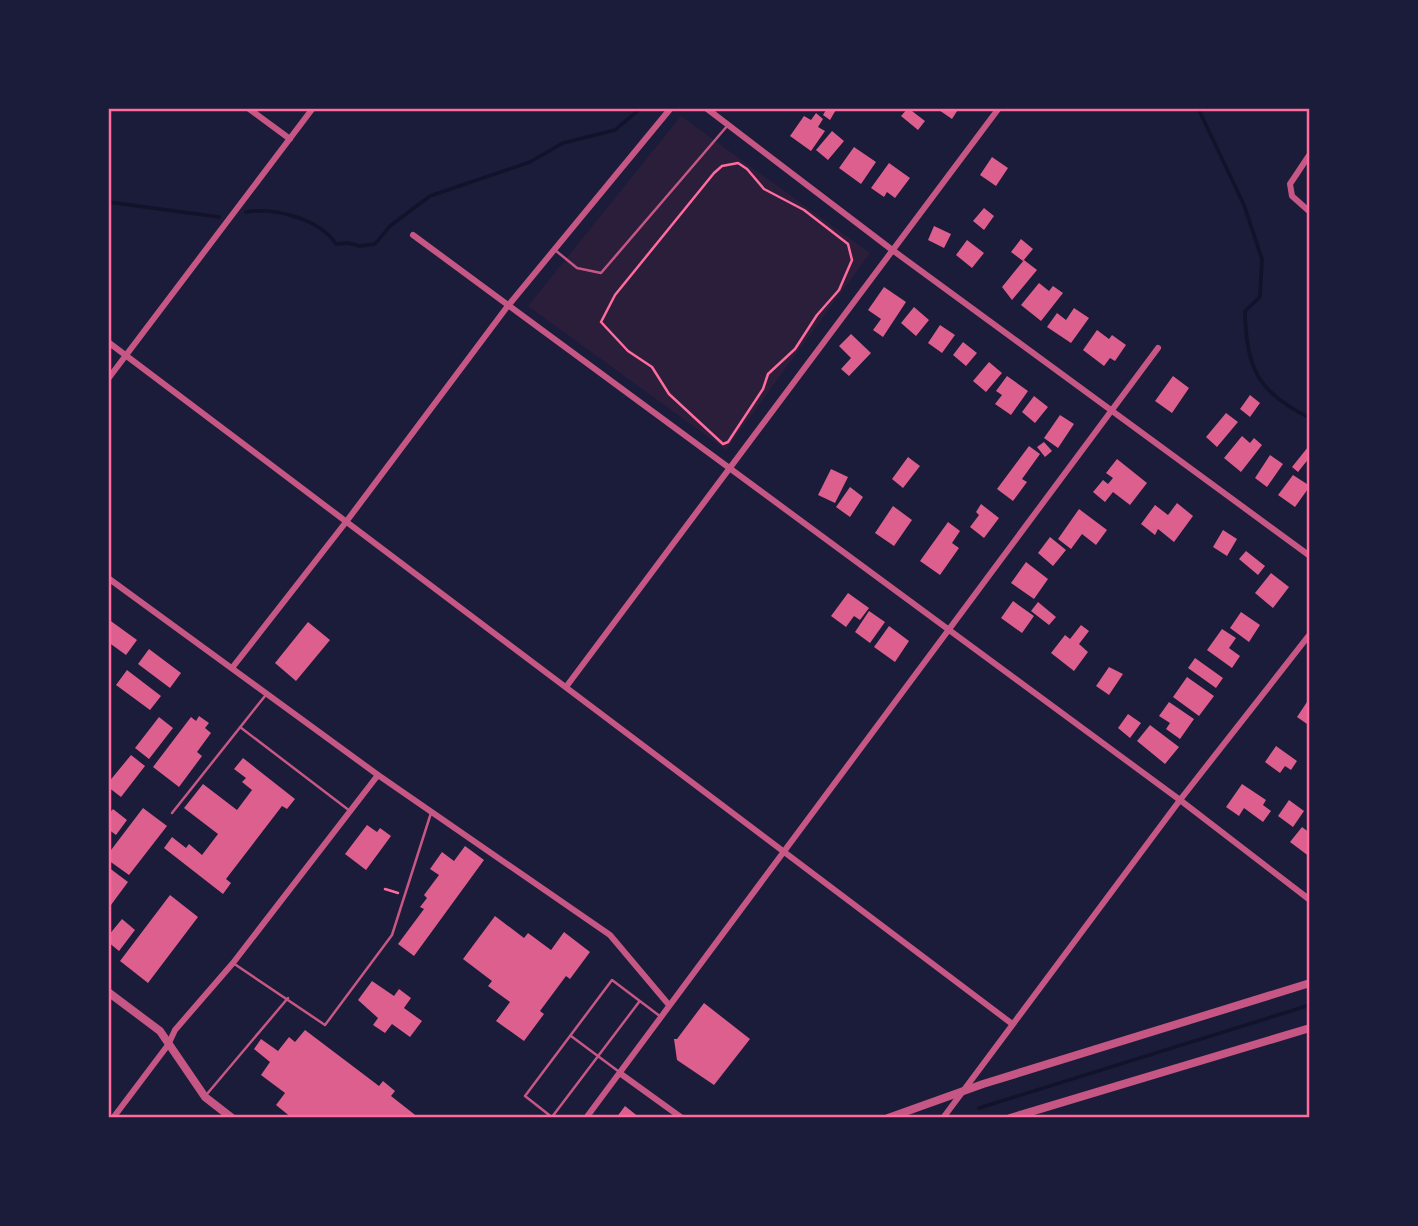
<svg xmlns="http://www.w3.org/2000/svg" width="1418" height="1226" font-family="Cabin,sans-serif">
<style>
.green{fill:#2a1e3b}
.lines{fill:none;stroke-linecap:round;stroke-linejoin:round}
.stream{stroke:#12122b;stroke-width:3.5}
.building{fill:#dd5f8e}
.path{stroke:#ff6b9d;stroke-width:2.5}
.service{stroke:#c65784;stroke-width:2.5}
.minor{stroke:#c65784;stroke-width:6}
.tertiary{stroke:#c65784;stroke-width:8}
.neatline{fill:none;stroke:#ff6b9d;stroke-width:2.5}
</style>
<rect width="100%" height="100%" fill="#1b1b3a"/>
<path class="green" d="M681 116 870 253 726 450 528 306Z"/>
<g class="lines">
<path class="stream" d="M1198 108 1244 205 1262 259 1260 297 1245 311C1246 368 1258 393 1310 418
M108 202 219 217
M246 212C274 207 320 219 336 244L348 243 360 246 375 244 390 226 430 196 530 162 563 143 615 130 641 108
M979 1108 1310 1005"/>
</g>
<path class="building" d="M827 108H837L830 120 823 115Z
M908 108 925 121 918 130 901 116Z
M936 108H959L952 119Z
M816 113 823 119 818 127 825 131 811 151 790 136 804 116 811 120Z
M832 131 844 141 828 160 816 150Z
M854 147 876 162 861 184 839 168Z
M992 157 1008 168 996 186 980 175Z
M889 163 910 178 895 198 887 192 884 197 871 188Z
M984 208 994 216 984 230 973 221Z
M934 226 951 234 944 248 928 240Z
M1021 239 1033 249 1023 261 1011 252Z
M967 240 984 253 972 268 956 255Z
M1024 260 1037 270 1012 300 1002 287Z
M1039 283 1049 291 1053 286 1063 293 1041 321 1021 305Z
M884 287 906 302 883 337 873 330 881 319 868 310Z
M914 307 929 320 916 336 901 323Z
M1074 308 1089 318 1071 343 1047 327 1057 313 1066 320Z
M940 325 955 335 942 353 928 343Z
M1097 330 1109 339 1112 335 1126 345 1115 361 1110 358 1104 366 1083 350Z
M851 334 871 353 849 376 841 369 851 358 839 346Z
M963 342 977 353 966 366 953 355Z
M989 362 1002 373 986 392 973 381Z
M1007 376 1028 391 1011 415 995 404 1002 395 996 391Z
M1173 376 1189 388 1172 413 1155 401Z
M1250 395 1260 403 1250 417 1240 409Z
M1034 396 1048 407 1035 423 1022 412Z
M1226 413 1238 422 1217 447 1206 437Z
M1060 415 1074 424 1058 448 1044 438Z
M1242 436 1250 443 1254 438 1262 445 1241 472 1224 458Z
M1044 442 1052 451 1045 457 1037 447Z
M1029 446 1040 454 1022 479 1027 482 1013 501 997 489Z
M1308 447 1310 457 1298 472 1292 467Z
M1270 455 1283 464 1267 487 1255 478Z
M908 457 920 466 903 488 892 479Z
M1117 459 1147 483 1130 505 1113 492 1105 502 1093 492 1103 480 1108 484 1113 478 1106 473Z
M831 469 848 477 835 503 818 495Z
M1293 475 1310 486 1295 507 1278 495Z
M850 487 863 497 850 517 836 507Z
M1177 503 1193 516 1174 542 1158 529 1155 535 1141 524 1155 505 1168 515Z
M981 504 999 518 984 538 970 527 979 515 976 512Z
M893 506 912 520 894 546 875 533Z
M1079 509 1107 530 1096 545 1082 534 1071 549 1058 539Z
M948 522 960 531 952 543 959 548 940 575 920 561Z
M1223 530 1237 539 1227 556 1213 547Z
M1050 537 1066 550 1053 566 1038 553Z
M1246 551 1265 566 1258 575 1239 559Z
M1026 562 1048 579 1034 599 1011 583Z
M1271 573 1289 587 1273 608 1255 593Z
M848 593 869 608 860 620 854 616 846 627 831 616Z
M1013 601 1034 616 1022 633 1001 618Z
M1038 602 1056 617 1049 625 1031 611Z
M869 611 885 622 870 643 855 632Z
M1241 612 1260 625 1249 642 1230 628Z
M108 619 137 640 126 655 108 642Z
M308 622 330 640 296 681 275 663Z
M1081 625 1089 631 1079 644 1088 652 1074 671 1051 653 1065 635 1070 639Z
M889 626 909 641 895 662 874 647Z
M1222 629 1236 638 1229 648 1240 656 1232 668 1207 650Z
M149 649 181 673 170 688 138 664Z
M1195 658 1223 678 1216 688 1188 668Z
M1109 667 1123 674 1109 695 1096 686Z
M127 670 161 696 150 710 116 685Z
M1187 677 1214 696 1199 716 1173 697Z
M1169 702 1194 719 1180 739 1166 729 1170 723 1159 716Z
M1307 702 1310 703V726L1297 717Z
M1128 714 1141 723 1130 738 1118 728Z
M199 716 209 723 205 728 211 733 197 752 202 756 179 787 153 767 191 717 196 721Z
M159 717 173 728 149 759 135 748Z
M1150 725 1179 747 1165 764 1137 741Z
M1276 746 1297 761 1291 770 1285 766 1280 773 1265 762Z
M131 755 145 766 121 797 108 787V783Z
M243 758 295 799 287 809 282 806 226 879 231 883 223 894 164 848 172 837 186 848 189 844 202 855 218 834 184 808 203 784 237 810 252 790 242 782 246 778 234 769Z
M1242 784 1266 800 1263 805 1271 811 1263 822 1244 808 1239 816 1226 807Z
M1289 800 1304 811 1293 827 1278 816Z
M143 808 167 826 129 875 108 860V854Z
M113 809 127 820 116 835 108 829V815Z
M367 825 377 832 380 828 391 836 366 870 345 854Z
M1302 827 1310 833V857L1290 842Z
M465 846 484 860 414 956 398 944 424 909 420 907 427 898 424 895 439 875 430 869 442 852 454 861Z
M108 867 128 882 108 909Z
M170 895 198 917 148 983 120 961Z
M495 916 524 938 528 933 551 950 564 932 590 952 570 979 566 976 540 1011 544 1014 524 1041 496 1021 510 1002 488 986 492 981 463 959Z
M122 919 135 930 119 951 108 942V936Z
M372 981 394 996 399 989 411 998 404 1008 422 1021 410 1037 392 1024 385 1033 373 1025 378 1018 358 1000Z
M704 1003 750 1039 714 1085 677 1060 674 1039H677Z
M305 1030 379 1086 383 1081 395 1091 391 1096 419 1118H292L276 1105 285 1093 261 1075 270 1062 254 1049 261 1039 278 1051 289 1037 295 1042Z
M625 1106 640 1118H616Z"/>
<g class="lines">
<path class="path" d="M738 163 747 169 764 189 804 210 848 244 852 260 839 290 817 315 795 349 768 374 763 389 728 442 723 444 669 394 652 367 628 351 601 322 615 295 714 173 722 166Z
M385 889 398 893"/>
<path class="service" d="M555 250 577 268 601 273 728 125
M240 727 350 811
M172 813 265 696
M233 963 325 1025 392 935 431 813
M571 1036 618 1071
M207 1094 288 998
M552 1117 639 1002
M553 1118 525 1096 612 980 661 1017"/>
<path class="minor" d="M248 108 290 139
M706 108 891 249 1310 556
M1310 154 1290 184 1292 196 1310 212
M413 235 1180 800 1310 900
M108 342 1011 1023
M108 379 313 108
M108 578 378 775 610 935 669 1005
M232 668 346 522 507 307 671 108
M566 687 999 108
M621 1074 682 1118
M113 1118 168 1045 175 1030 233 963 378 775
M586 1118 1158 348
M943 1118 1180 800 1310 634"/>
<path class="tertiary" d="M108 992 160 1031 205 1097 232 1118
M888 1118 983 1084 1310 983
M1010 1118 1310 1028"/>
</g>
<rect width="1418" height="1226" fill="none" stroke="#1b1b3a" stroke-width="220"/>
<rect x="110" y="110" width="1198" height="1006" class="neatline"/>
</svg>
